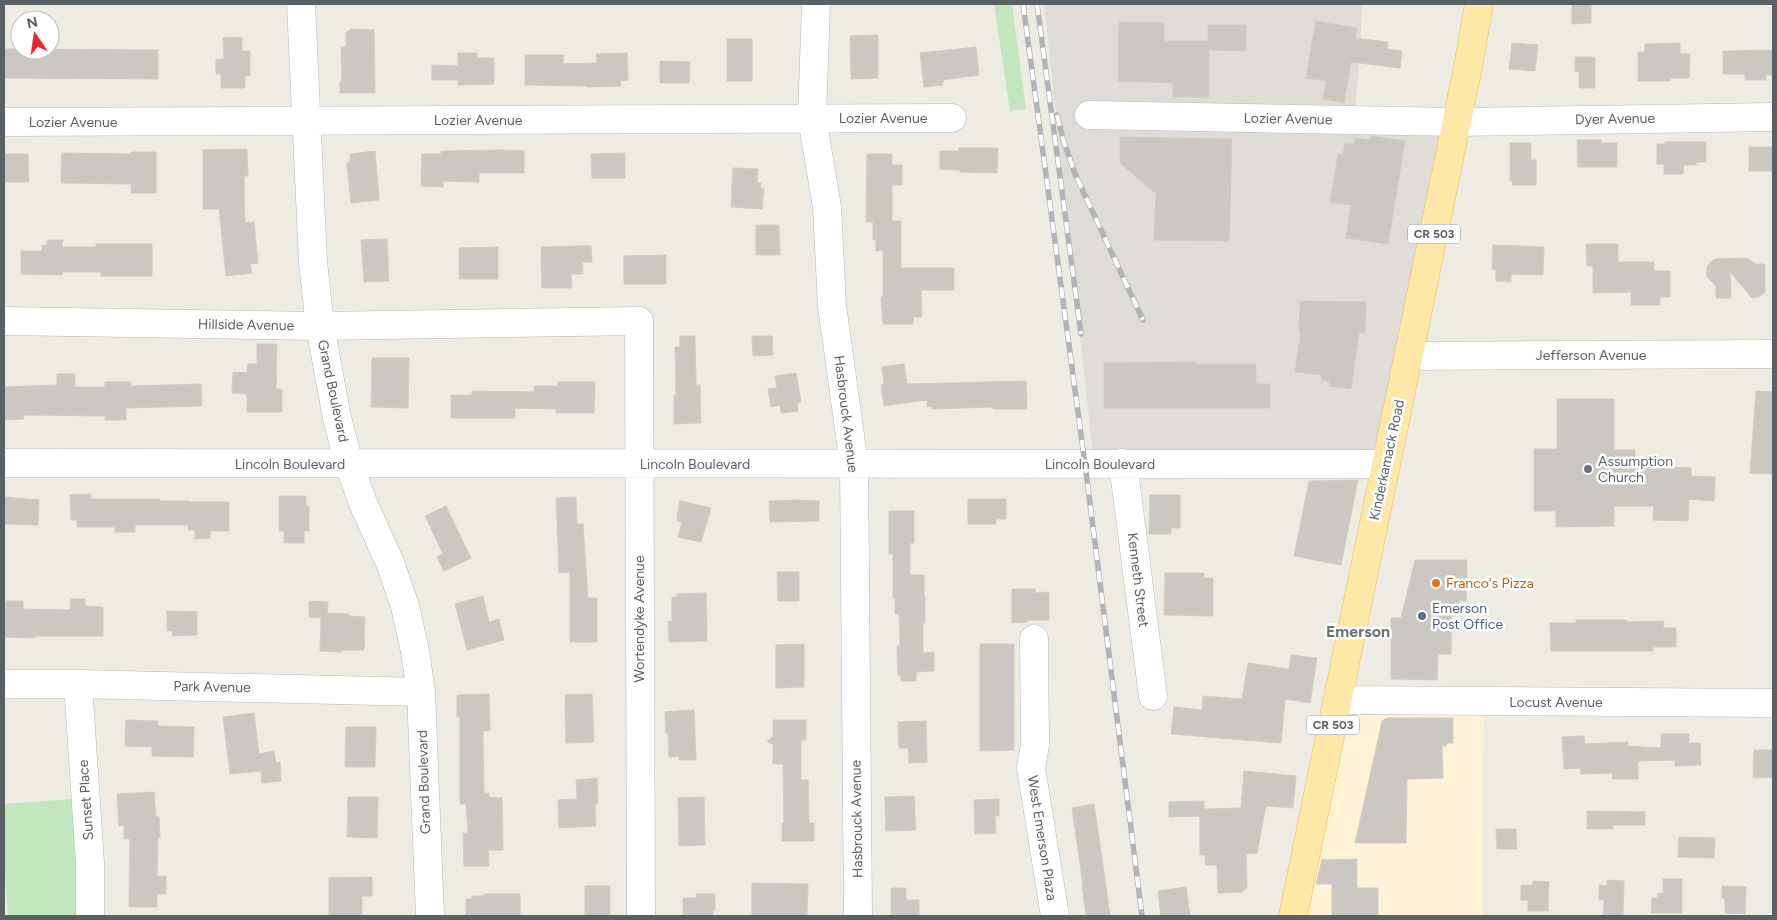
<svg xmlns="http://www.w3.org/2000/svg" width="1777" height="920" font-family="Figtree,sans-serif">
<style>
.commercial{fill:#fff2d7}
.industrial{fill:#dfdcd7}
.green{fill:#c2e7be}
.building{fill:#cbc7c2;stroke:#d3ccc1}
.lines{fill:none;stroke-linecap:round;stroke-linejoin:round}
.minor-casing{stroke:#b5b9be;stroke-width:29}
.major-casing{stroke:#f7b953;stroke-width:29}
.minor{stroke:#fff;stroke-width:28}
.major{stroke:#ffe8a7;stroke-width:28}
.rail-casing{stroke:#b2b3b4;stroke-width:5.5}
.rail{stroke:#fff;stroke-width:4;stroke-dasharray:11;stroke-linecap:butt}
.worship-dot{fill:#6b7280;stroke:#fff;stroke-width:2}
.food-dot{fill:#e8710a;stroke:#fff;stroke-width:2}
.service-dot{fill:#5c6f8a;stroke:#fff;stroke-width:2}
.labels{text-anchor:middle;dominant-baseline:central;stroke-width:5;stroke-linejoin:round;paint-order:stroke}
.shield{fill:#fff;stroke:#8c9092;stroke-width:1}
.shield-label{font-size:12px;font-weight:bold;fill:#5b6064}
.street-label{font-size:14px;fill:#5b6064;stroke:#fff}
.worship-label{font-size:14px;fill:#5b616d;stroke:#fff;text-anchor:start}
.food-label{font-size:14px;fill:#c56008;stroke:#fff;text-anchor:start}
.service-label{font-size:14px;fill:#4e5e75;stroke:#fff;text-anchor:start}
.quarter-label{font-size:16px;font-weight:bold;fill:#6c7276;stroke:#fff}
</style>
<rect width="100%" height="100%" fill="#eeebe3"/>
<path class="commercial" d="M1338 700 1484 701 1482 916H1293Z"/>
<path class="industrial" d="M1044 4H1362L1360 51 1354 120 1456 122 1386 464H1094Z"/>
<path class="green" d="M994 4H1012L1026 109 1010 111Z
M86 798 90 916H8L4 862V804Z"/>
<path class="building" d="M1572 4H1591V23L1572 24Z
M1316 21 1357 28 1355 38 1388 42 1387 49 1402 51 1400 68 1351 62 1344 103 1323 99 1326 81 1306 78Z
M1119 22 1164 23V41H1208V25H1246V51L1209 50V97H1173V83L1118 81Z
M351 29 374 30 375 93H340V82L342 80 341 47H346V33Z
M878 35V78L851 79 850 36Z
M242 37V51H250V76H245V88H221V74H216V59H224L223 38Z
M727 39H752V81H727Z
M1512 43 1538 45 1535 71 1509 69Z
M1680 43V54H1690L1689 78H1670V81H1638V52H1645V44Z
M976 47 979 75 943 80V85L924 87 920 53Z
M4 49 158 50V79L4 78Z
M1773 50V75H1766V80H1745V74H1723V51Z
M458 53H477V58H494V84L458 85V80H432V65L458 66Z
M627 53 628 80 620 81 621 86 587 87V86L525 85V55H564L563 64 597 63 596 54Z
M1575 57H1595V88H1579V72L1575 71Z
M660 61 690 62 689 83H660Z
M1371 136 1405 141 1388 244 1346 238 1351 205 1330 202 1338 154H1343L1345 143 1354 145 1355 138 1370 140Z
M1120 137 1232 139 1229 241 1154 240 1156 194 1120 163Z
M1577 140H1601V143H1617V167H1578Z
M1665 142H1706V162H1696V165H1684L1683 174H1664V164H1657V144H1665Z
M1510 143H1531V160H1536V185H1512L1513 180 1510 181Z
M1749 147H1773V171H1749Z
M959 148H998L997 173 960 172V170L940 169V151H959Z
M247 149 248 176H244L245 223 254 222 258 263 250 264 252 273 226 276 219 209H203V150Z
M502 150 524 151V173H479V182L443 181V187L421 186 422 154H441V151Z
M375 151 379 200 351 203 347 163 350 162V154Z
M131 152H156V193H131V184L61 183 62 153 131 154Z
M625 153V178H592L591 154Z
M4 154H28L29 182H4Z
M867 154H892V165H902V185H892V221H901V268H954V290H921L922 317H913V324H883L881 297H883V250L876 251V240H873V222H866Z
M733 168 758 169 757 183H761L760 188H764L762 209 731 207Z
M756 225H779L780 255H756Z
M387 239 389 281 364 282 361 240Z
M47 240H63L62 247H96V244H152V276H101V272H62V275L21 274V251H42V245H47Z
M1586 244H1618V262H1654V271H1670V297H1660V305H1631V292L1593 293V266H1587Z
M1493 245 1544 247 1543 275 1511 274V282L1496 281V270L1492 269Z
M580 246H591L592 262H582L583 274H571L572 288H542L541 247Z
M498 247V279H459V248Z
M666 255V284H624V256Z
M1747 258 1756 264H1765V292L1759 297 1752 298 1730 272 1731 298H1716V286L1707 277V266L1714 259Z
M1300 301 1366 302 1365 333H1359L1351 389 1329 386 1330 382 1321 380 1322 375 1295 372 1301 331H1299Z
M680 336H695L696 385H700L701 423 674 424V395H676L675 347H680Z
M752 336H772L773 355 753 356Z
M257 344H277L276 389H282V412H247V394L232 393 233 372 247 373 248 364H257Z
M372 358H409L408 408 371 407Z
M1195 362V364H1256V384H1270V408H1104V363Z
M904 364 907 384 1026 381 1027 409H993V407L932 409V406L927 407V400L884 406 881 385 884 384 882 367Z
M796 373 801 402 797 403 798 411 781 413 780 405 771 407 768 389 777 388 775 376Z
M57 374H75V387H105V382H131V386L201 384 202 406 126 408V420H105V416L23 415 24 419 4 420V387L57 385Z
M558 382H595L594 413H556V409L515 408V418H451V395H472V391L534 392V386H558Z
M1756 391 1773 392V474L1750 473Z
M1557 399H1614V450H1635V465L1691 468V476L1715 477 1714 501 1689 499 1688 521 1653 520 1654 506H1614V526L1556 527V511H1534V449H1557Z
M1358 480 1341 565 1294 556 1309 481Z
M91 494V499H160V501H190V502H229V531H210V538L195 539V530H188V525H135V532H115V527H77V520H71L70 495Z
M1150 495H1180V528H1171V534H1149Z
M279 496H306V506H309V531H304V543H284V531H279Z
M4 497 39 500 38 525 4 524Z
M576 497 577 524H583L588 598H597V642H570V572L559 573 556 498Z
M968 499H1006V519H996V524H968Z
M799 500 819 501V521L770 522 769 501Z
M680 501 711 508 701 542 678 537 682 522 677 521 678 517 677 516Z
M446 506 471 558 444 571 437 557 443 554 425 516Z
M889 511H914V543H910V575H924V595L925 596V623H923V653L934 652V671L916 672V681H901V675H898L897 646H900L899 614H895V598H893V554H889Z
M1415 560H1467L1466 601H1459V605H1452L1451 654H1438L1437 680 1391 679V618H1401Z
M777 572H799V601H778Z
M1165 573H1204V578H1213V616L1164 615Z
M1012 589H1035V593L1049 592V620H1027V622L1012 623Z
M706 593 707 641 669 642 668 621H672V597H677V594Z
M483 596 489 622 499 619 504 640 467 650 455 604Z
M71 599H85V606L103 607V636H35V638L4 637V609H6V601H23V609L70 610Z
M309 601 328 602 327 613 349 614V616L365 617 364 650H342V652L320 651 321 618 309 617Z
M167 611 197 612V635L172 636 173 631H167Z
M1576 620H1627V622L1664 621 1663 628H1676V647H1653V651H1551L1550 623H1576Z
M804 644V687L776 688V645Z
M980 644H1014V750L980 751Z
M1291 655 1317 658 1310 703 1285 699 1281 743 1171 734 1174 707 1202 710 1203 696 1242 699 1248 663 1289 669Z
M489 694 490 731H483L484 793H489V797L502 798 503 850H488L489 866H464L463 833H468L466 804H460V717H457V695Z
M592 694 594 742 566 743 565 695Z
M694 710 696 760H679V756L669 757 668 733H666L665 712Z
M254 713 259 754 274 751 276 763 280 762 281 781 262 783 261 771 230 774 223 717Z
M1387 718H1453V743H1447L1446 746H1442L1443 778 1407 779 1406 843H1355L1380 731 1382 721Z
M126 720 158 721V726L194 727 193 757 152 756V747L125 746Z
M773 720H806V740H801V780H808L809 823H814V841H782V823H784L783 764H773V745L767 741 773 736Z
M926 721 927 762 909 763 908 748H899L898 722Z
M346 727H376L375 767H345Z
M1661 734H1689V743H1700L1701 765 1675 766V760L1638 761V779H1612L1613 773 1581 774 1580 768 1564 769 1562 737 1584 736 1585 744 1628 742V746L1661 748Z
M1754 750H1773V777L1753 778Z
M1244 771 1296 776 1293 808 1266 806 1257 853 1246 854 1247 887 1242 892 1218 893 1217 865H1206L1205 855H1200V816L1169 817V802L1204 801V809L1241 808Z
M597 778 598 804H595L596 826 559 828 558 800 577 799 576 780Z
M154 792 156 817H159L160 837H158L157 876H166V894H157V907H129L130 839H124V825L119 826 117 794Z
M914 796 916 830 886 831 885 797Z
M348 797H378L377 838 347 837Z
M704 797 705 845 679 846 678 798Z
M999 799V816H995L996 833 975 834 974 800Z
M1094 804 1102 858 1110 916H1086L1082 885H1083L1072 808Z
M1587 811 1645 812V825H1613V829H1587Z
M1496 829H1516L1517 849H1497Z
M1679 837 1715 838 1714 858 1678 857Z
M1357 859V888H1378V916H1332V884H1316L1322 860Z
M372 877V896H362V916H329V878Z
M1663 879H1682V913H1651L1652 898H1657L1658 893H1663Z
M1607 880 1624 881 1623 916H1603L1604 900H1599V885L1607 886Z
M1533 881 1549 882 1548 911H1528V900H1521V885H1533Z
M752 883 808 884 807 916H752Z
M585 886H610V916H585Z
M1722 886 1746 887 1745 914 1725 913V900L1722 897Z
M1186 887 1190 916H1161L1158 891Z
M891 888H906V900H919V916H891Z
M484 894H520V916H466V899H472V896H484Z
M696 894H715V910H713V916H683V898H696Z"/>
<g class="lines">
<defs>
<path id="minor" d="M301 4 313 262 320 326 337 418 349 464 363 503 390 563 405 606 415 651 421 692 430 916
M816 4 812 118 827 207 832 306 854 464 858 916
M1089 115 1456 122 1773 117
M4 122 952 118
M4 321 320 326 639 321 641 916
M1409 356 1773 354
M4 463 1386 464
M1123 463 1153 696
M1034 639 1035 745 1031 768 1055 916
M4 684H78L421 692
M78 684 90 863V916
M1338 700 1773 703"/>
<path id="major" d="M1293 916 1468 67 1479 4"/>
</defs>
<use href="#minor" class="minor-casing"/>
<use href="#major" class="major-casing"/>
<use href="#minor" class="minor"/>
<use href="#major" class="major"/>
<defs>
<path id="rail" d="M1023 4 1085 464 1142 916
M1037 4 1081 334
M1057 115 1063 139 1075 174 1143 320"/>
</defs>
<use href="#rail" class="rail-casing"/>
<use href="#rail" class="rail"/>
</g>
<circle class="worship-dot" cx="1588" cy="469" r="5"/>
<circle class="food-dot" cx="1436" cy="583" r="5"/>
<circle class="service-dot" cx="1422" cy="616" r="5"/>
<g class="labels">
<g class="shield">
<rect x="1408" y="224.5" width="52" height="19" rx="4"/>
<rect x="1307" y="715.5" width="52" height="19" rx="4"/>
</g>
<g class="shield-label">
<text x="1434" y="234">CR 503</text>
<text x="1333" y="725">CR 503</text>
</g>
<g class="street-label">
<text x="883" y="118">Lozier Avenue</text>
<text transform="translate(1288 119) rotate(1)">Lozier Avenue</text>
<text transform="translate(1615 119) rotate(-1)">Dyer Avenue</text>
<text x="478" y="120">Lozier Avenue</text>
<text x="73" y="122">Lozier Avenue</text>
<text transform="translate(246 325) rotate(1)">Hillside Avenue</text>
<text x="1591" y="355">Jefferson Avenue</text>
<text transform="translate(333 391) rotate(78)">Grand Boulevard</text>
<text transform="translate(846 414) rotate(83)">Hasbrouck Avenue</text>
<text transform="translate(1387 460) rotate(-78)">Kinderkamack Road</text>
<text x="290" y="464">Lincoln Boulevard</text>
<text x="695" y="464">Lincoln Boulevard</text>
<text x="1100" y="464">Lincoln Boulevard</text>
<text transform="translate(1138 580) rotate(83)">Kenneth Street</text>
<text transform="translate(639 619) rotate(-90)">Wortendyke Avenue</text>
<text transform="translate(212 687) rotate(1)">Park Avenue</text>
<text x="1556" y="702">Locust Avenue</text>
<text transform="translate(424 782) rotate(-92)">Grand Boulevard</text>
<text transform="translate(86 800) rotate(-94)">Sunset Place</text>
<text transform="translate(857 819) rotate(-91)">Hasbrouck Avenue</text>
<text transform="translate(1042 838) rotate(81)">West Emerson Plaza</text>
</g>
<g class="worship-label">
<text x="1598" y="461">Assumption<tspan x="1598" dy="16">Church</tspan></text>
</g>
<g class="food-label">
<text x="1446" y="583">Franco's Pizza</text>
</g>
<g class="service-label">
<text x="1432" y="608">Emerson<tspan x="1432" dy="16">Post Office</tspan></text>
</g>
<g class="quarter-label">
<text x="1358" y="631">Emerson</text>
</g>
</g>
<rect width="1777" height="920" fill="none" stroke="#5b6064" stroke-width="10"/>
<g transform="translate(35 35) rotate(347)"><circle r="24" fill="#ffffff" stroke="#bdbfc1"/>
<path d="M0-4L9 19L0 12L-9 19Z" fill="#f0272b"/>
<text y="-8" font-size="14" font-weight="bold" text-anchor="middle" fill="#5b6064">N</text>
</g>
</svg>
